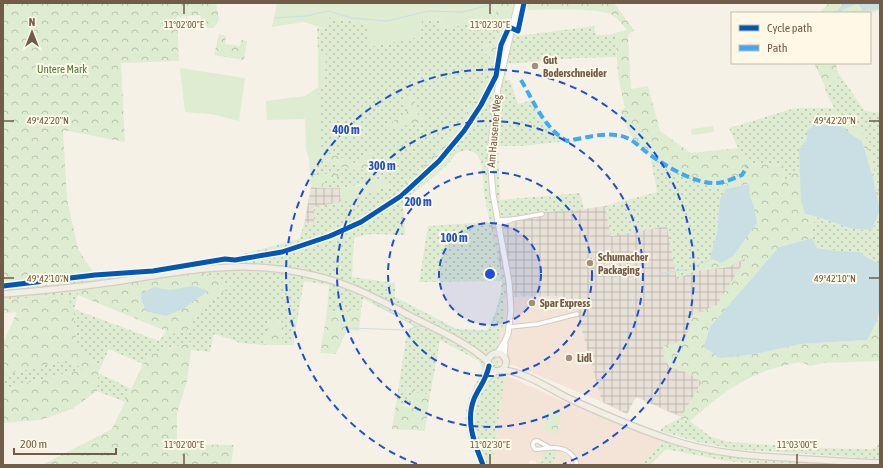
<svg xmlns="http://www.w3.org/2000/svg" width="883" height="468" font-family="'Asap Condensed',sans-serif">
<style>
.commercial{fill:#f3e4d7}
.industrial{fill:url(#industrial-grid)}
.grass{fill:url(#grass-dots);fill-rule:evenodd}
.forest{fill:url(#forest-crowns)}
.garden{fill:#deecd2}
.water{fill:#c9dfe4}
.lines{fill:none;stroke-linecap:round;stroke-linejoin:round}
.stream{stroke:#c9dfe4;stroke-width:1}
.street-casing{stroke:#d3ccc2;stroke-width:5.5}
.secondary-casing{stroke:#d5cec3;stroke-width:7}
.primary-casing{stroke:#d4cdc4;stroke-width:8}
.street{stroke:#fefdfb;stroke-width:3.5}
.secondary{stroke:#fefdfb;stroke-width:5}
.primary{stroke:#f1eee4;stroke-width:5.5}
.quiet{stroke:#3fa9f5;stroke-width:4;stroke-dasharray:8 4;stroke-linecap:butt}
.cycleway-casing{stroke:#fef8e6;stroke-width:8}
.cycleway{stroke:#0057b8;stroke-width:5}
.ticks{fill:none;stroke:#715c49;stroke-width:1.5}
.ring{fill:none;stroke:#1d4ed8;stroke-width:2;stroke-dasharray:7 5}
.poi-dot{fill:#9f9080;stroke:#fef8e6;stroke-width:1.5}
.labels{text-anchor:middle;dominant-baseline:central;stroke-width:4;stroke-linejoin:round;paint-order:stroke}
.poi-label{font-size:11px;font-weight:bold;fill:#715c49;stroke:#fef8e6;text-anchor:start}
.park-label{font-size:11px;fill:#4e7c44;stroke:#fef8e6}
.street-label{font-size:11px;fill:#715c49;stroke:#fef8e6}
.ticks-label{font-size:10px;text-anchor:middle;fill:#715c49;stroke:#fef8e6;stroke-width:4;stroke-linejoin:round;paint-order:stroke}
.centre{fill:#1d4ed8;stroke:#fef8e6;stroke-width:2}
.ring-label{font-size:12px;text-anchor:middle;font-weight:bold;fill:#1d4ed8;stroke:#fef8e6;stroke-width:4;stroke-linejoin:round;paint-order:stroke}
</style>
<defs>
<pattern id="industrial-grid" width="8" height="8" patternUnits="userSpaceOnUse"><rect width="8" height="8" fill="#e7e1d8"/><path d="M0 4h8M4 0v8" fill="none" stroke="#c0bab1"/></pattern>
<pattern id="grass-dots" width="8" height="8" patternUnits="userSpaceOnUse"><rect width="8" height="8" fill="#deecd2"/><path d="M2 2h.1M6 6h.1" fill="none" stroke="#b8c2ac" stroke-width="1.8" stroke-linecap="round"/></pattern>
<pattern id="forest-crowns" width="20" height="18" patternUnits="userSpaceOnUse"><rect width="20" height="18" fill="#deecd2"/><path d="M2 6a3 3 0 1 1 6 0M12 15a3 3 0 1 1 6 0" fill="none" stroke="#b8c2ac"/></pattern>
</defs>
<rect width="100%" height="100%" fill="#f5f1e7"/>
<path class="commercial" d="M563 296 576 310 602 402 513 365 497 362 493 352 498 349 496 345 504 321V297Z
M505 375 565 402 663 441 640 465H553L556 450 542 462 530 460 528 465H492Z"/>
<path class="industrial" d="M311 187 340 188 341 202 314 207V223L304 224Z
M605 206 611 236 667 226 677 279 694 271 728 267 747 257 717 305 690 316 691 329 679 342 669 366 688 373 702 382 681 417 636 397 627 414 602 402 576 310 566 312 563 296 504 297 502 281 490 222 531 213 584 209Z"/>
<path class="grass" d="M511 3H522L518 36 594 26 596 35H610L616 33V57L576 58 507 64 505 80H510L518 104 533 100C542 117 550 132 568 141L522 146H498L500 200 580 193 584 209 531 213 490 222C497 254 507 288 504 320 503 329 495 341 498 349L493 353 505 375 492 465H481C477 457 472 448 469 440 460 412 470 393 483 370L479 361 440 340 430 395 406 389V391L414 393 411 405 408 403 402 405 396 404 407 332 415 326 363 299 361 310 327 312 329 285 304 281 293 345H281L284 323 269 321 264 345 240 343 231 339 214 334 210 352 191 350 192 342 153 353 143 364 109 349 101 366 86 356 78 346 74 326V310L66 296H52L3 300V286L95 275 153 271 225 259 299 239 304 224 314 223V207L341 202 392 185 382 178C361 185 342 190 321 188L325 180 342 176 316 179 315 160H322L356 170 359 168 374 175 371 163 373 152 359 165 337 156 321 152 318 89 325 53H318L317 27 326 29 329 18 369 24 370 47 422 21 440 19 441 28 497 20 494 46 484 45 483 53 491 55 487 77 474 102 458 126 434 155 402 187 400 197C440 162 476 124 496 74 499 66 498 56 500 47 502 40 506 34 509 27 511 19 511 11 511 3ZM466 150C487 152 482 179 484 194 486 204 488 213 490 222L428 226 419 282 502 281C500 299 496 314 487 330L457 329 395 297V283L352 277 354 238 371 234 405 235 403 201 425 184 448 164 457 153ZM231 285 190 321 191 329 163 336 159 341 74 309 79 290Z
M837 71 865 111 880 113V203L871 158 865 138 851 129 834 108 823 126 815 125 799 150 800 165 783 183 785 166 747 163 738 148 729 128 795 108H834L826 92 824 84 838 82Z
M650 156 676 171 708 185 726 189 720 199 717 232 710 258 694 271 677 279 667 226 611 236 605 206 657 192Z
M880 212V264L866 257 860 252 837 251 817 248 812 238 810 227 818 217 853 229 872 230Z
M66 360 85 369 3 389V375Z
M98 373 132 389 125 402 97 391Z
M681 417 690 421 711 437 730 442 811 448 871 449 877 447 880 440V459L733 449 698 442 660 431 662 428Z
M663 441 689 449 730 456 856 465H772L726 461 666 449 650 465H640Z
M557 449 553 465H537L536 461 542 462 544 451Z"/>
<path class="forest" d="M3 3H216L219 20 214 28H207L200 15 177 17 179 61 121 63 125 142 63 130 67 199 78 249 95 275 3 286Z
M495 3H511V17L509 28 500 45 496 73 481 105 465 130 439 160 399 197 402 187 434 155 458 126 474 102 487 77 491 56 483 53 484 45 494 46 497 20Z
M522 3H614L634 30 628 35 631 89 648 86 660 131 691 153 738 148 748 163 785 166 783 182 800 165 805 214 818 217 810 227 812 238 779 247 756 354 800 344 866 340 878 319 880 327V361L823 363 810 366C799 360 796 363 783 366 744 375 720 395 690 421L681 417 702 382C697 379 693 375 688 373 671 364 663 371 663 346L679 342 691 329 690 316 717 305 746 258 728 267 694 271 710 258 721 263 754 207 750 195 749 184C741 185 733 189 725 189 702 187 651 160 636 143 629 134 625 121 620 110L625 108C618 81 616 61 616 33L627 30C623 25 618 19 612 15 599 7 538 10 521 10Z
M829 3H880V10L870 13H819Z
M219 34 226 36 225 44 240 46 241 40 247 41 244 60 214 55Z
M814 63H836L839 82 824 84Z
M408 95 414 99 419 117 426 115V121L399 127H385L409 110 402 100Z
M834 108 851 129 858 128 866 138 871 158 880 203V210L873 178 862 141 849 133 835 118H827Z
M321 152 337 156 359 165 365 152H374L371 163 379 167 374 175 359 168 356 170 322 160Z
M309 160H315L316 179H320L324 174H342V176C332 178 325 178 321 188L311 187Z
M201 272 231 285 190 321 191 329 163 336 166 331 78 295 79 290Z
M52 296H66L74 309V326L78 346 86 356 101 366 98 373 97 391 72 409 40 420 3 423V389L84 369 66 360 3 375V343L17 312 3 313V300Z
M361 310 359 331 347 330 336 354 320 353 327 312Z
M269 321 284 323 281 345H264Z
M192 342 187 381 177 413V444L234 445 231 465H42L112 429 143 364 153 353Z
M406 389 430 395 425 431 392 429 396 404 411 408 414 393 405 391Z
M547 410 561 413 557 434 544 431Z"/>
<path class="garden" d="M277 3H495L497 20 441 28 440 19 422 21 421 37 370 47 369 24 329 18 327 29 303 22 272 27Z
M318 53H326L325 88 318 89 322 160H309L306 149 305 119 267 120 266 101 305 96 318 87Z
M180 68 245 78 239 121 211 114 185 112Z
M713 126 714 132 692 135 691 129Z
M382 178 392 185 341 202 340 188 359 186Z"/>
<path class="water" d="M847 3H880V9L863 11 858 4 844 9 841 13H835L842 5Z
M827 118H835L849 133 862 141 873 178 880 210 872 230 853 229 818 217 805 214 801 201 799 150 807 138V130L815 125 823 126Z
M749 184 750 195 754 207 757 223 733 256 721 263 710 258 717 232 720 199 726 189Z
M812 238 817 248 837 251 860 252 866 257 880 264V305L878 319 867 340 800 344 756 354 720 358 704 347 710 327 779 247Z
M194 286 208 291 183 309 166 316 146 311 141 298 142 293 154 287 169 290Z"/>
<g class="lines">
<path class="stream" d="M275 18 306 16 328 11 352 18 387 21 428 11 463 12 497 3
M693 267 712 259
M658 274 689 269
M521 294H539
M374 303 417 327
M439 322 456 330 466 332H488L495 318 501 298 503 297
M430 323 434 322
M349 328 406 330 423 325"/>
<defs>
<path id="street" d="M497 220 513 219
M497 222 503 223 514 219 542 214
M510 327 538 324 577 314
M550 448 538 441H535L533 443V446L535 449C540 450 545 448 550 448 563 447 574 452 577 465"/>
<path id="secondary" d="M497 354 505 341 508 334 511 310 509 282 493 194 491 170V144L498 88 518 3
M504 357 505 344
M487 379 496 371
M483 465C475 444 465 422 474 399 479 387 486 381 489 366"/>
<path id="primary" d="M3 294C40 291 78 287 114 282 154 276 194 268 235 267 262 266 290 270 316 276 351 284 384 302 416 319 438 330 471 345 488 362
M488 362a9 9 0 1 1 18 0a9 9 0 1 1-18 0Z
M501 370C524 371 548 388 568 398 603 414 639 430 675 441 712 453 750 456 789 458 819 460 850 462 880 463"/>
</defs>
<use href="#street" class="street-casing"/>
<use href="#secondary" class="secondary-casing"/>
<use href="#primary" class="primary-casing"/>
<use href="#street" class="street"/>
<use href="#secondary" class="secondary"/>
<use href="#primary" class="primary"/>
<path class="quiet" d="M521 80C534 102 544 128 567 141 585 138 609 130 627 138 636 142 642 149 649 154 666 166 694 184 716 183 724 183 734 178 742 175L747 167
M718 465V464"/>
<defs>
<path id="cycleway" d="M3 286 95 275 153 271 225 259 235 260 282 252 330 236 361 222 401 196 439 161 464 131 481 105 496 76 501 45 509 27 518 31 524 3
M483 465C475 444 465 422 474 399 479 387 486 381 489 366"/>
</defs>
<use href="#cycleway" class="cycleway-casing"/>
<use href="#cycleway" class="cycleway"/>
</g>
<path class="ticks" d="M184 4V14M490 4V14M4 121H14M869 121H879M4 278H14M869 278H879M184 454V464M490 454V464M797 454V464"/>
<circle cx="490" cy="274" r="51" fill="#1d4ed8" fill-opacity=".12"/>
<g class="ring">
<circle cx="490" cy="274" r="51"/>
<circle cx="490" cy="274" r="102"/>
<circle cx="490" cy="274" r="153"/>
<path d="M417 464A204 204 0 1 1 563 464"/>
</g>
<g class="poi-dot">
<circle cx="535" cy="66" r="4"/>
<circle cx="590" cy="263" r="4"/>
<circle cx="532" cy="303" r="4"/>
<circle cx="569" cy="358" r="4"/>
</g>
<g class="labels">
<g class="poi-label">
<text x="543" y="60">Gut<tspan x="543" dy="13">Boderschneider</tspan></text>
<text x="598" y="257">Schumacher<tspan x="598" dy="13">Packaging</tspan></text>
<text x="540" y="303">Spar Express</text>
<text x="577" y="358">Lidl</text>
</g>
<g class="park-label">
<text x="62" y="69">Untere Mark</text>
</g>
<g class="street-label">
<text transform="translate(494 131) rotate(-85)">Am Hausener Weg</text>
</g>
</g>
<g class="ticks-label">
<text x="184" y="28">11°02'00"E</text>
<text x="490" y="28">11°02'30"E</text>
<text x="48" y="124">49°42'20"N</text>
<text x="835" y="124">49°42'20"N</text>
<text x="48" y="282">49°42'10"N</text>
<text x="835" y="282">49°42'10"N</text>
<text x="184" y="448">11°02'00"E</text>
<text x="490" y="448">11°02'30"E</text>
<text x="797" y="448">11°03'00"E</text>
</g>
<circle cx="490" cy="274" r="6" class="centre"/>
<g class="ring-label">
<text x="346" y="134">400 m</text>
<text x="382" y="170">300 m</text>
<text x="418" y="206">200 m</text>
<text x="454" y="242">100 m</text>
</g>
<rect width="883" height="468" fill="none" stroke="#715c49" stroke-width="8"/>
<rect x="731" y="12" width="140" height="52" fill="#fef8e6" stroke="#c6baa7"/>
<rect x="739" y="25" width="20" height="6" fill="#0057b8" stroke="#c6baa7"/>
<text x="767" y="32" font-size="12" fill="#715c49">Cycle path</text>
<rect x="739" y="45" width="20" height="6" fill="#3fa9f5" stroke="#c6baa7"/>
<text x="767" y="52" font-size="12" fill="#715c49">Path</text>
<g transform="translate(32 32)" stroke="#fef8e6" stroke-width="3" paint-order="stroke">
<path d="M0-3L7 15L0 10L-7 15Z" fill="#715c49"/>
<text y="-6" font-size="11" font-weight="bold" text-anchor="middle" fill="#715c49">N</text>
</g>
<path d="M14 448v6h102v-6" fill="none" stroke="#715c49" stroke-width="2"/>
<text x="20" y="448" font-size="12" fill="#715c49" stroke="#fef8e6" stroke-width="3" paint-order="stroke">200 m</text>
</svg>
